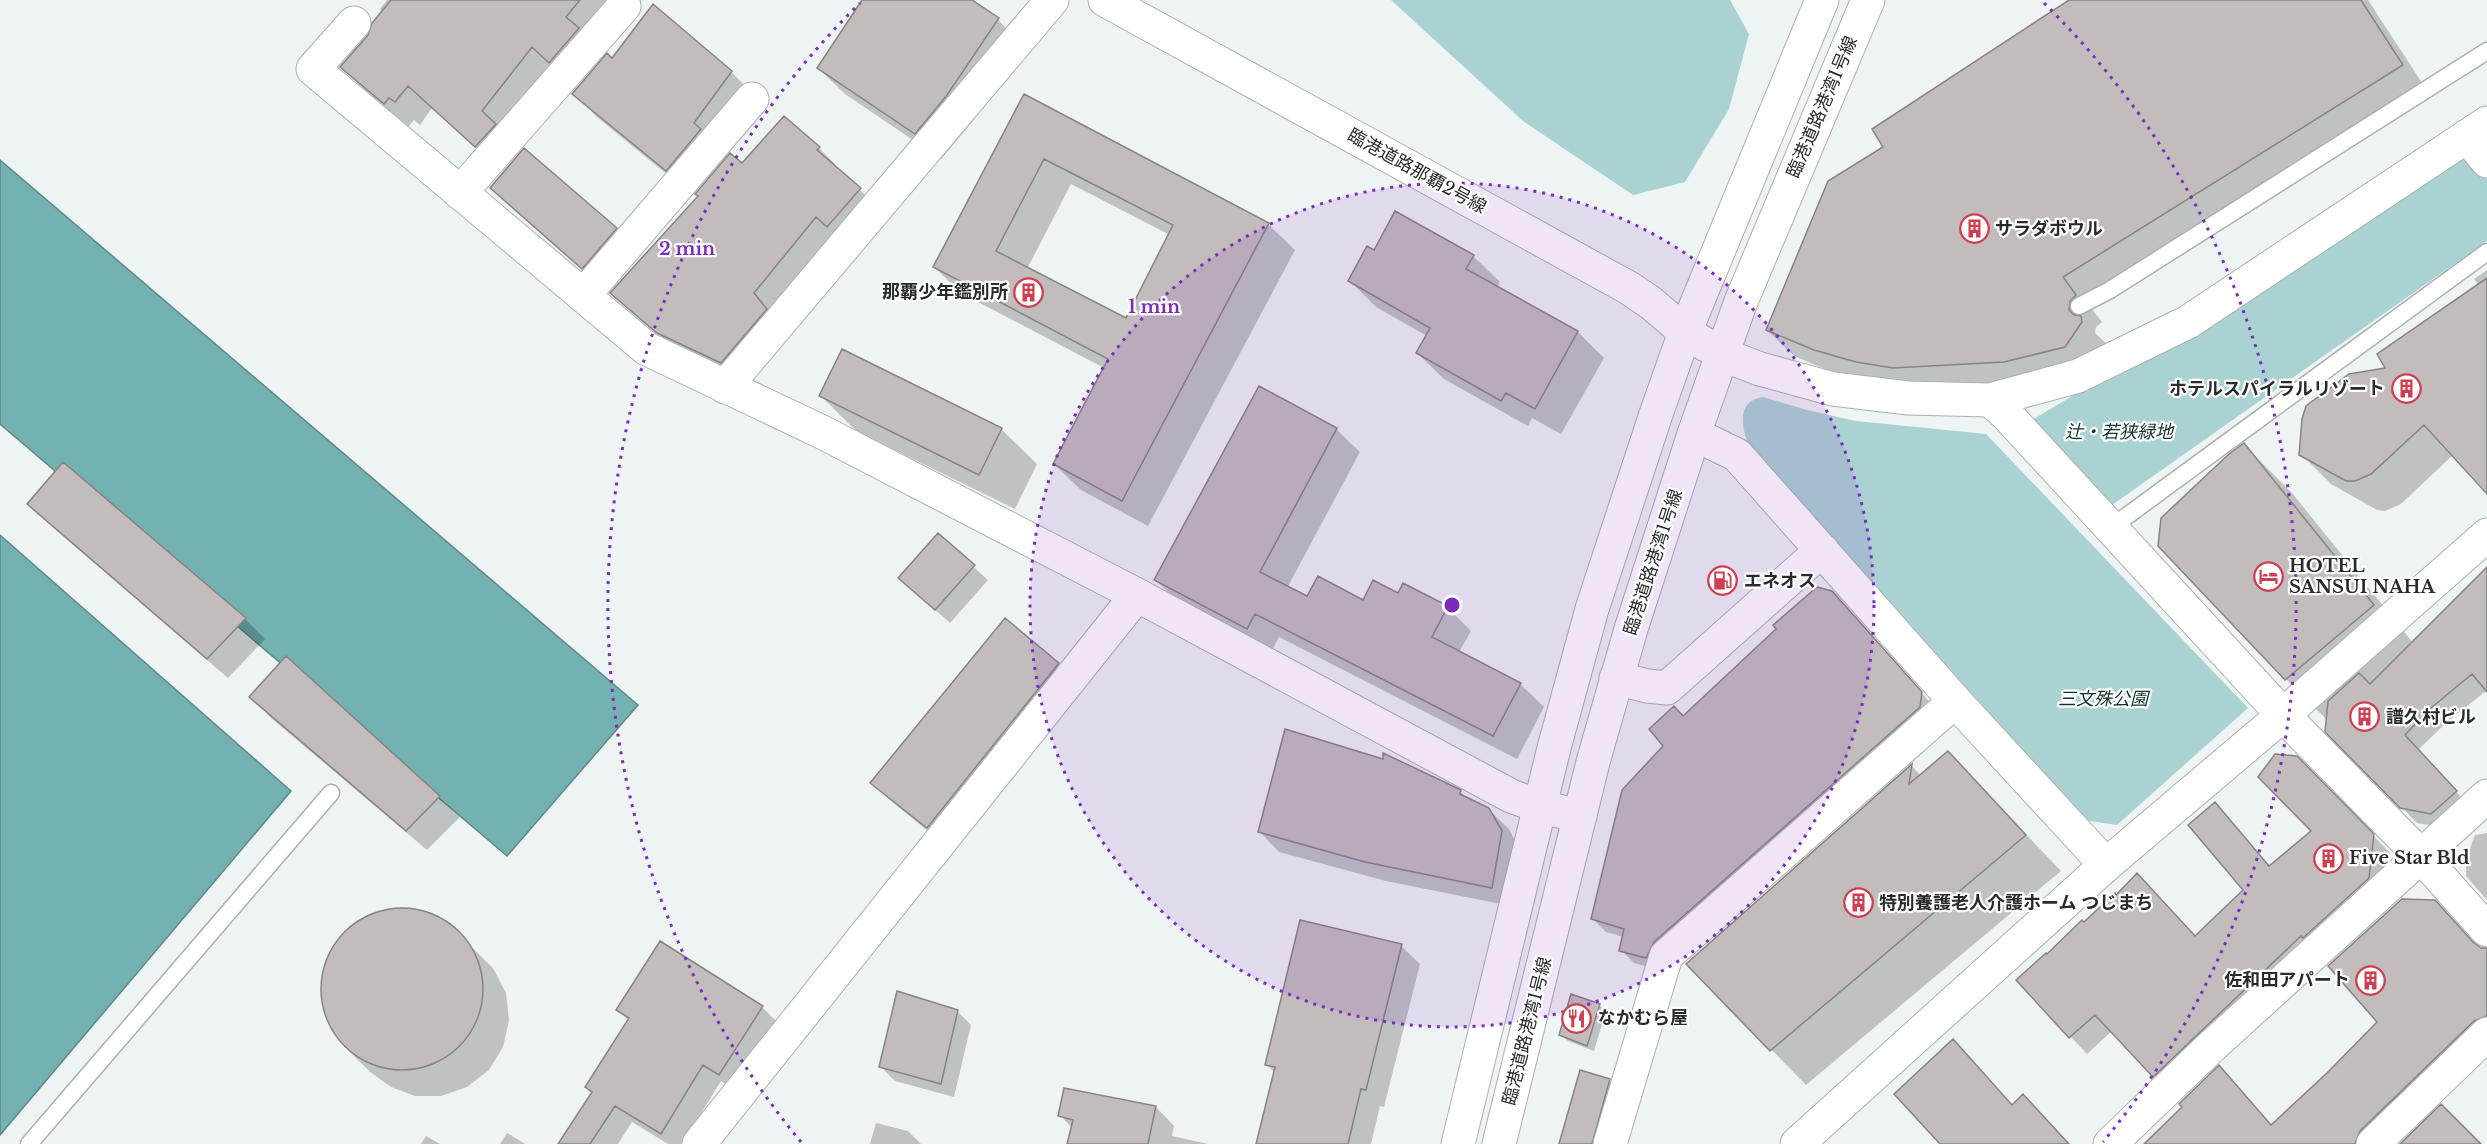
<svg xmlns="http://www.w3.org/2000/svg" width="2487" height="1144" font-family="'Libre Baskerville','Noto Sans JP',serif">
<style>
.green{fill:#aad2d2}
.water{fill:#74b1b1;stroke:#5e8989;stroke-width:1.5}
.shadow{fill:#0003;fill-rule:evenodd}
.building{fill:#c2bdbc;stroke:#888383;stroke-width:1.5;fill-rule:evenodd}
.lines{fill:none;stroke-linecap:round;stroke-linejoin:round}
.service-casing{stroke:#abb0b0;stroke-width:19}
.minor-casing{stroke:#abb0b0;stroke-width:35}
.tertiary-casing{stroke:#abb0b0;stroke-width:35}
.service{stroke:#fff;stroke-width:16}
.minor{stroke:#fff;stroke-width:33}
.tertiary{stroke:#fff;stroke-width:33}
.ring{fill:none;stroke:#7b2cbf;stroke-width:3;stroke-dasharray:3 6}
.labels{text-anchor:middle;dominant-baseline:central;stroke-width:4.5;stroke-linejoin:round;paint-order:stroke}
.street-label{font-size:18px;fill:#292b2b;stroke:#fff}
.poi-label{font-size:18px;font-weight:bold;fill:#292b2b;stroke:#fff;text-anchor:start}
.park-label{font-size:18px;font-style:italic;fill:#113132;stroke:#fff}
.centre{fill:#7b2cbf;stroke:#fff;stroke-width:3}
.ring-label{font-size:18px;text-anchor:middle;font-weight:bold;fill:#7b2cbf;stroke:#fff;stroke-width:4.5;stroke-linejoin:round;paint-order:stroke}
</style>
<rect width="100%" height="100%" fill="#eef3f3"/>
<path class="green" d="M1391 0H1730L1749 34 1729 109 1685 182 1633 195 1523 121Z
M2487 135V241L2112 505 2032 420 2300 260Z
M1763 397 1807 410 1856 421 1986 434 2248 708 2117 825 2077 819 1918 634 1750 449C1742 429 1735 401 1763 397Z"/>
<path class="water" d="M0 160 638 705 507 856 0 424Z
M0 535 291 791 0 1135Z"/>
<path class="shadow" d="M387 0H616L500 170 432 108 420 125 414 120 408 127 365 90 342 67 370 36 383 12 380 9Z
M864 0H969L998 20 1024 46 973 121 941 159 845 94 818 68Z
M2072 0H2368L2428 92 2088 304 2102 322 2096 327 2095 333 2107 344 2091 373 1920 394 1842 376 1794 356 1767 330 1885 147Z
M612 60 731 72 756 96 691 194 598 118 574 94Z
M1025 96 1268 224 1295 250 1148 526 1081 490 1054 464 1104 368 961 293 934 267ZM1071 184 1170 235 1126 320 1027 269Z
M819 148 835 164 834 166 877 206 844 242 833 233 770 311 738 379 675 349 612 293 743 165Z
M492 187 616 229 636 249 603 288Z
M1396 213 1473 256 1500 282 1497 287 1578 332 1604 358 1561 434 1532 418 1528 426 1444 379 1417 353 1427 336 1376 307 1350 281 1375 252Z
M2487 270V492L2453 455 2401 504 2385 511 2377 510 2331 484 2301 454 2388 369 2479 286 2474 279Z
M821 396 1001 429 1037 464 1015 509 856 431Z
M1336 429 1360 452 1287 588 1308 598 1364 602 1398 595 1447 607 1471 631 1459 652 1520 684 1544 707 1517 759 1279 637 1271 652 1180 604 1156 580Z
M2244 445 2292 493 2413 643 2487 575V690L2446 723 2418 750 2470 807 2447 828 2417 823 2327 731 2328 721 2286 679Z
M29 504 245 619 265 639 228 678 49 524Z
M938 535 988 580 950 623 914 591Z
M1845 606 1934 707 1659 970 1634 963 1621 950 1624 937 1606 932 1593 919 1665 746 1683 718Z
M286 658 460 817 427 850 271 718 251 697Z
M1058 664 1076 682 946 846 891 801 872 783Z
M1948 753 2061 871 1806 1085 1688 964 1912 766 1921 776Z
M2296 757 2390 853 2385 895 2171 1092 2112 1031 2087 1054 2018 980 2196 938 2245 890 2219 809 2270 867 2313 831Z
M1460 792 1468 799 1488 809 1509 829 1521 852 1511 906 1386 881 1279 852 1260 832Z
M2487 833V900L2466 876V859L2475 835Z
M393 909 421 911 446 922 493 968 506 993 509 1020 503 1047 489 1070 467 1087 441 1096H415L391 1087 370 1072 343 1045 329 1023 321 999 322 974 331 949 347 930 368 916Z
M1401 946 1420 964 1384 1107 1380 1106 1371 1144H1257L1275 1073 1267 1065Z
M2477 947 2487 950V1037L2376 1144H2147L2234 1082 2271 1124Z
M1599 1005 1606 1011 1594 1051 1568 1041 1561 1035Z
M762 1007 779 1024 736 1091 721 1081 682 1144H668L632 1122 618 1144H560L593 1093 587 1087 629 1021 618 1010Z
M958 1012 971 1025 954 1097 895 1081 881 1067Z
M1609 1080 1623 1094 1608 1144H1561Z
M1156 1107 1174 1126 1172 1136 1208 1144H1068L1072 1128 1060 1115Z
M876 1123 908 1131 921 1144H870Z
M507 1133 525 1144H500Z
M426 1136 440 1144H421Z"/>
<path class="building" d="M391 0H580L566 17 579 28 549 63 532 47 482 111 496 124 475 147 408 86 395 102 389 98 384 104 340 67 368 35 372 23Z
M862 0H972L999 18 947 95 915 134 817 68Z
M2069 0H2361L2403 65 2063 277 2076 295 2070 301 2069 310 2074 315 2081 316 2082 322 2065 347 2004 362 1893 368 1856 362 1814 350 1766 330 1828 181 1883 147 1872 129Z
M653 4 732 71 694 123 701 129 666 171 572 94 607 53 612 58Z
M1024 94 1269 223 1122 501 1053 464 1108 359 933 267ZM1044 159 1173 225 1126 318 996 251Z
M784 116 820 147 817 150 861 188 827 227 816 217 754 293 767 309 721 363 657 333 610 293 698 196 695 194 730 153 742 163Z
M524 148 617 228 582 269 490 188Z
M1395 211 1474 255 1466 269 1578 331 1535 409 1506 393 1501 401 1416 353 1430 328 1348 281 1367 246 1374 250Z
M2487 278V494L2424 425 2371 474 2355 481H2346L2299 455 2302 419 2306 406 2349 374 2385 368 2377 354Z
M842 349 1002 428 979 475 819 396Z
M1259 386 1337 428 1260 572 1307 596 1318 576 1363 600 1373 580 1398 593 1403 583 1448 606 1432 637 1521 683 1493 736 1255 614 1247 629 1154 580Z
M2244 443 2374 605 2285 680 2158 546 2161 518 2229 454Z
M63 462 246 618 207 659 27 504Z
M938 533 975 565 935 610 898 578Z
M2487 567V692L2472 674 2431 708 2405 735 2457 791 2431 814 2400 808 2325 732 2328 701 2359 673 2370 684Z
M1817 587 1832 591 1922 692 1920 707 1654 942 1646 958 1619 951 1624 929 1591 919 1622 790 1663 746 1649 729 1674 706 1683 716 1776 629 1773 625Z
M1005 618 1059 663 927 828 870 783Z
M286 656 440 796 406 831 249 697Z
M1285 729 1383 759V753L1459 789 1461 790 1460 794 1489 808 1502 831 1492 888 1365 862 1258 832Z
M1948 751 2026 835 1770 1051 1686 964 1912 764 1909 784Z
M2275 754 2297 756 2374 834 2369 878 2303 938 2301 936 2153 1077 2095 1015 2069 1038 2016 980 2046 953 2047 954 2082 920 2084 922 2115 893 2116 895 2137 873 2195 936 2243 890 2188 825 2215 802 2269 866 2311 831 2258 777Z
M2402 899 2435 900 2473 942 2481 948H2487V1016L2474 1021 2360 1131 2355 1144H2144L2182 1107 2179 1104 2219 1065 2271 1125 2327 1073 2377 1022 2328 966Z
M321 989a81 81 0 1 1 162 0a81 81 0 1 1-162 0Z
M1300 920 1402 944 1366 1090 1361 1089 1348 1144H1256L1275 1067 1265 1065Z
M660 941 763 1006 719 1075 703 1065 661 1134 615 1106 590 1144H558L592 1092 585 1087 629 1018 616 1010Z
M897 991 958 1010 941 1084 879 1067Z
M1571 994 1600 1004 1587 1046 1559 1035Z
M1953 1039 2012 1105 2023 1094 2069 1144H1940L1894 1094Z
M1580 1070 1610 1079 1592 1144H1559Z
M1064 1088 1156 1106 1148 1144H1067L1073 1120 1058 1116Z
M2441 1104 2481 1144H2400Z"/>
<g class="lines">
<defs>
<path id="service" d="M2079 306 2110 290 2487 51
M2109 529 2487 252
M29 1144 331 793"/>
<path id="minor" d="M354 23 313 69 647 349 822 432 1137 595 1511 796 1541 807 1580 816
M2467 136 2487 161
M460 193 624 6
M583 296 752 99
M725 387 1052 0
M1990 400 2007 415 2283 715 2421 856 2487 930
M1694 434 1737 455 1955 701 2106 865
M1616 678 1647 686 1667 688 1822 550
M699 1144 1137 595
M1610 1144 1666 956 1955 701
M1797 1144 2106 865 2283 715 2487 535
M2110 1144 2211 1047 2487 796
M2373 1144 2487 1034"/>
<path id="tertiary" d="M1105 0 1629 288 1651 303 1685 332 1721 354 1760 369 1833 389 1908 398 1990 400 2078 376 2188 322 2487 123
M1458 1144 1554 748 1592 609 1656 414 1685 332 1822 0
M1499 1144 1593 762 1631 629 1694 434 1740 304 1868 0"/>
</defs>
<use href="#service" class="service-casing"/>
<use href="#minor" class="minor-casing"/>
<use href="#tertiary" class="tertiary-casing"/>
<use href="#service" class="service"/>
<use href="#minor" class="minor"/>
<use href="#tertiary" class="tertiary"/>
</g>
<circle cx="1452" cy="605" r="422" fill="#7b2cbf" fill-opacity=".12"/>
<g class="ring">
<circle cx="1452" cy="605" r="422"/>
<path d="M801 1142A844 844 0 0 1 860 3M2044 3A844 844 0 0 1 2103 1142"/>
</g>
<defs>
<symbol id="building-ring" viewBox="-11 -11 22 22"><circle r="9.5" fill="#fff" stroke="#cf3f50" stroke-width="1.5"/><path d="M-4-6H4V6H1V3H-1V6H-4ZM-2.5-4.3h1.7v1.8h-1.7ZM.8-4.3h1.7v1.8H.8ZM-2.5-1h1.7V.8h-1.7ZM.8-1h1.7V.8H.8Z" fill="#cf3f50"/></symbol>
<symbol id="hotel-ring" viewBox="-11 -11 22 22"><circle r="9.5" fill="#fff" stroke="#cf3f50" stroke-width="1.5"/><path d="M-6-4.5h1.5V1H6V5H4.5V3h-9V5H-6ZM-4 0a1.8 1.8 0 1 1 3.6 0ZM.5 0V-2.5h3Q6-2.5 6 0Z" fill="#cf3f50"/></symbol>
<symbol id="fuel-ring" viewBox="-11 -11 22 22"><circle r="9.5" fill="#fff" stroke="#cf3f50" stroke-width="1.5"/><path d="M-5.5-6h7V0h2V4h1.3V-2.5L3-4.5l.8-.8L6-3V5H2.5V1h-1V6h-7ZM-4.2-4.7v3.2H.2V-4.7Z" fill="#cf3f50"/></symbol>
<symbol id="restaurant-ring" viewBox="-11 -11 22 22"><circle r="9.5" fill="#fff" stroke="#cf3f50" stroke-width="1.5"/><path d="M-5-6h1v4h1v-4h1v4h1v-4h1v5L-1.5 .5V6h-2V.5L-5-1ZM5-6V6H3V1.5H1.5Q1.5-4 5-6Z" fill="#cf3f50"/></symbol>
</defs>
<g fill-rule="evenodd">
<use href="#building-ring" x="1958" y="212" width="33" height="33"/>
<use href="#building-ring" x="1012" y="276" width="33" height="33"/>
<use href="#building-ring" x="2390" y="372" width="33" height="33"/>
<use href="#hotel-ring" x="2252" y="560" width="33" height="33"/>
<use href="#fuel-ring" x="1706" y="564" width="33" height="33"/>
<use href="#building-ring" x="2348" y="700" width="33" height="33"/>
<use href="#building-ring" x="2312" y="842" width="33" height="33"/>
<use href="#building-ring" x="1842" y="886" width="33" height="33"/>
<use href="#building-ring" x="2354" y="964" width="33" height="33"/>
<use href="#restaurant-ring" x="1560" y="1002" width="33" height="33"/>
</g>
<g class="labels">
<g class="street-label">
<text transform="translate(1822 107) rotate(-67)">臨港道路港湾1号線</text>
<text transform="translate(1417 171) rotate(29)">臨港道路那覇2号線</text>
<text transform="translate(1653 562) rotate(-72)">臨港道路港湾1号線</text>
<text transform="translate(1527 1031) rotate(-76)">臨港道路港湾1号線</text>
</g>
<g class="poi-label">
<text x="1995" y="229">サラダボウル</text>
<text x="1008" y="292" text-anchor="end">那覇少年鑑別所</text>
<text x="2385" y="389" text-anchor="end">ホテルスパイラルリゾート</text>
<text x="2289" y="566">HOTEL<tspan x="2289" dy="21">SANSUI NAHA</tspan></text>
<text x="1744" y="581">エネオス</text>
<text x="2386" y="717">譜久村ビル</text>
<text x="2349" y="858">Five Star Bld</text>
<text x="1879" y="903">特別養護老人介護ホーム つじまち</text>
<text x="2350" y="980" text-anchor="end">佐和田アパート</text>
<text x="1598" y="1018">なかむら屋</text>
</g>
<g class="park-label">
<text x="2119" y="432">辻・若狭緑地</text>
<text x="2103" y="699">三文殊公園</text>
</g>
</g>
<circle cx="1452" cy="605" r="9" class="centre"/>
<g class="ring-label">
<text x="687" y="255">2 min</text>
<text x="1154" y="313">1 min</text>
</g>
</svg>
